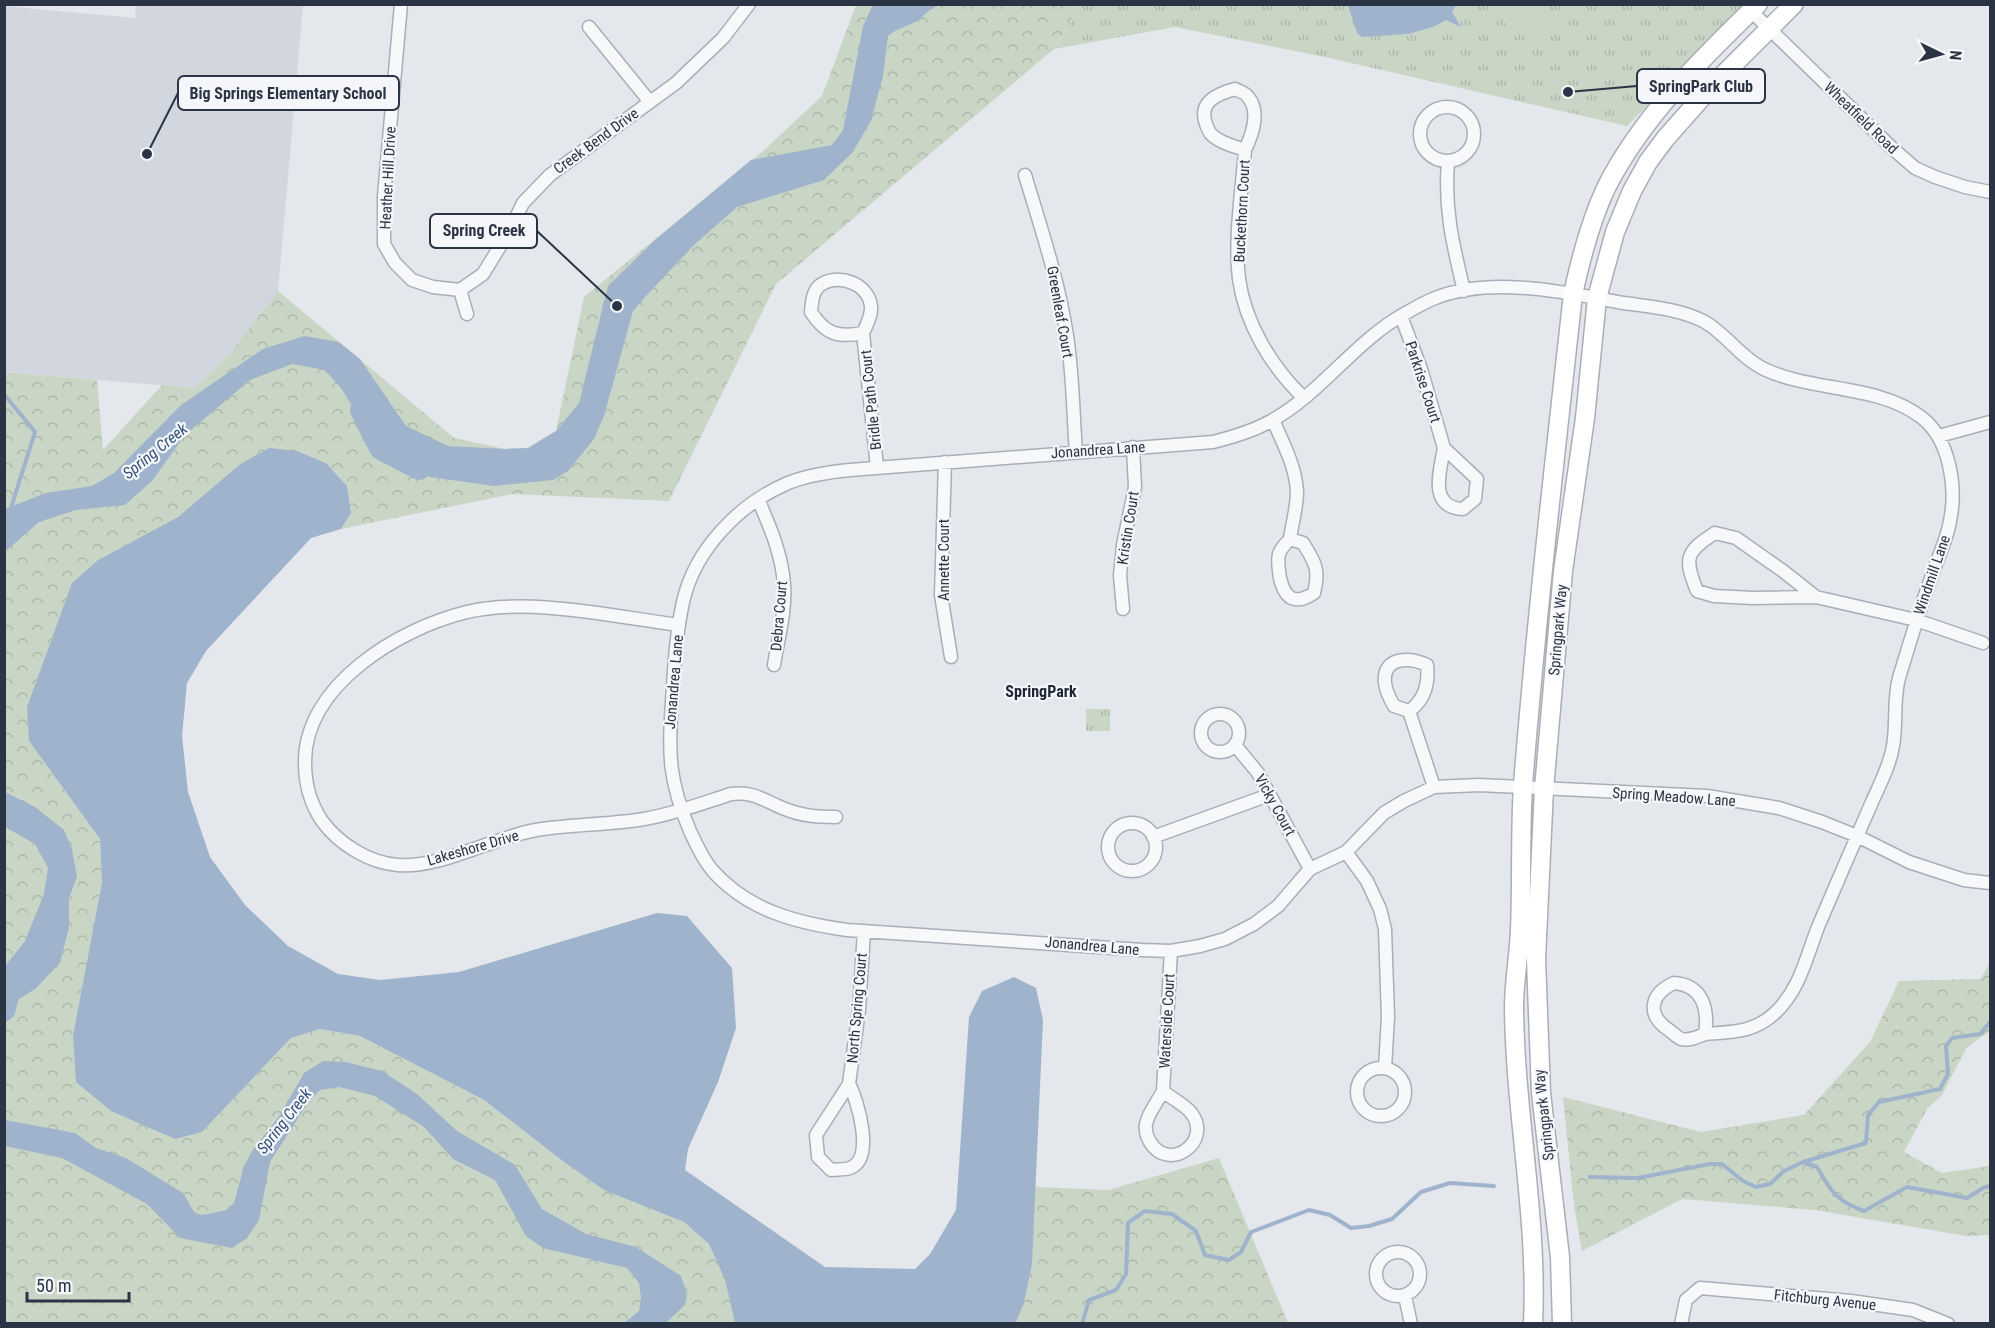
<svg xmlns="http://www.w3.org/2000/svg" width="1995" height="1328" font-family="'Roboto Condensed',sans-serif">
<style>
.built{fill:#d2d6de}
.grass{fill:url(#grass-tufts)}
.forest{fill:url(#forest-crowns)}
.pitch{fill:#c9d6c5}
.water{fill:#9fb4cc}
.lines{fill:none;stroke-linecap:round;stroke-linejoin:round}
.stream{stroke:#9fb4cc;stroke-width:4}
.river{stroke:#9fb4cc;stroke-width:24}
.street-casing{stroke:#a9aeb7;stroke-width:15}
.secondary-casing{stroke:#a9aeb7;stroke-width:21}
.street{stroke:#f7f8fa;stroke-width:12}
.secondary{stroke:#fff;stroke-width:18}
.labels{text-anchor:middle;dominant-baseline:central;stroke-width:4.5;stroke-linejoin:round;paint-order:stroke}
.street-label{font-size:15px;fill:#2b3445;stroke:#f4f6f9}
.water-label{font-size:16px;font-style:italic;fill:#34527a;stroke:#f4f6f9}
.neighbourhood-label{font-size:16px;font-weight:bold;fill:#1d2536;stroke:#f4f6f9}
.leader{fill:none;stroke:#2b3445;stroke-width:2}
.callout-dot{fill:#2b3445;stroke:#f4f6f9;stroke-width:2}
.callout{fill:#f4f6f9;stroke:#2b3445;stroke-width:2}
.callout-label{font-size:16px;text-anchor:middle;font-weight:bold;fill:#2b3445}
</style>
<defs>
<pattern id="grass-tufts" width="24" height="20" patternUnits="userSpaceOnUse" patternTransform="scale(1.5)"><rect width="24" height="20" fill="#c9d6c5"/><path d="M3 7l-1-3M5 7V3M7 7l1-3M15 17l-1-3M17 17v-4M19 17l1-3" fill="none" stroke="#adb8ab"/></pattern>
<pattern id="forest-crowns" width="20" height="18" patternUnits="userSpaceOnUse" patternTransform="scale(1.5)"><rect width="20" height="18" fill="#c9d6c5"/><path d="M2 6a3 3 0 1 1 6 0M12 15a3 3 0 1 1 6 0" fill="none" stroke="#adb8ab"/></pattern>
</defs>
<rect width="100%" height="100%" fill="#e4e7ec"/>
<path class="built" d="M136 5H303L278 291 231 352 195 388 5 372 4 6 135 18Z"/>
<path class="grass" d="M1080 5H1746L1627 126 1325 57 1175 27 1054 49Z
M1086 709H1110V731H1086Z"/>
<path class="forest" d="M856 5H1080L1054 49 776 284 669 501 512 494 341 529 351 513 347 486 326 463 297 451 239 465 178 517 98 560 29 741 100 839 102 882 73 1035 202 1132 291 1038 320 1029 360 1036 484 1100 564 1162 654 1209 684 1222 709 1244 725 1280 735 1323H5L4 372 97 380 103 450 162 385 195 388 231 352 278 291 454 438 505 449 528 448 556 431 584 297 763 151 822 96Z
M1990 963V1031L1967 1047 1942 1095 1927 1109 1904 1152 1942 1173 1990 1166V1235L1966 1236 1815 1210 1682 1199 1582 1251 1574 1206 1563 1097 1701 1132 1804 1115 1870 1042 1899 981 1980 979Z
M1219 1158 1288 1323 1016 1324C1033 1279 1033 1234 1035 1187L1108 1190Z"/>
<path class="pitch" d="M1499 5H1549L1554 30 1507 28Z"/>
<path class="water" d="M873 4 939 5C929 8 924 17 915 22 906 27 896 29 888 36L883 76 871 121 852 153 824 180 737 207 695 244 646 296 633 311 604 416 594 439 568 471 553 480 494 486 430 477 398 462 366 428 341 388 325 370 292 364 250 380 185 435 152 481 125 505 76 510 39 522 5 552V509L46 493 92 486 114 473 181 405 263 349 304 336 339 342 360 359 406 426 448 446 505 449 528 448 556 431 579 403 608 286 654 241 751 160 832 145 843 130 863 26Z
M1348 5H1456L1452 12 1461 27 1446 20 1433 27 1408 34 1362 37 1357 33Z
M269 448 297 451 326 463 347 486 351 513 341 529 311 538 206 651 187 683 182 736 188 792 210 857 245 905 288 946 338 974 380 980 459 972 657 913 687 916 732 968 736 1028 718 1082 688 1149 685 1170 825 1267 915 1269 930 1254 956 1210 969 1017 982 991 1014 977 1036 988 1043 1020 1032 1264 1024 1302 1016 1323H735L725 1280 709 1244 684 1222 604 1190 564 1162 484 1100 360 1036 320 1029 291 1038 202 1132 175 1139 111 1111 76 1082 73 1035 102 882 100 839 29 741 27 707 72 583 98 560 178 517 239 465Z
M5 792 35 807 64 830 72 849 77 877 69 898V927L60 963 35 989 19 999 14 1016 5 1023V966L25 941 44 894 48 868 35 844 5 827Z
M323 1061 346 1062 382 1071 417 1094 457 1131 515 1165 542 1209 586 1234 636 1247 681 1276 687 1295 685 1305 666 1323H624L639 1311 641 1298 639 1283 627 1268 543 1248 526 1236 495 1180 453 1159 424 1127 375 1096 340 1087 320 1090 307 1104 270 1162 259 1220 247 1238 232 1248 180 1238 147 1204 62 1158 5 1146V1120L75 1133 96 1148 126 1158 183 1193 194 1212 201 1215 208 1214 226 1210 234 1203 244 1166 252 1151 280 1115 304 1073Z"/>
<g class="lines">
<path class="stream" d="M4 394 35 432 10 511
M1803 1162 1866 1143 1868 1115 1879 1102 1940 1089 1948 1074 1946 1046 1952 1038 1980 1034 1990 1022
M1590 1177 1638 1178 1710 1164H1722L1743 1181 1756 1187 1770 1184 1784 1171 1803 1162 1817 1167C1831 1192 1837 1201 1864 1211L1907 1187 1967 1198 1985 1187 1990 1186
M1082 1324 1089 1300 1116 1290 1126 1274 1128 1223 1145 1211 1172 1214 1196 1231 1205 1255 1229 1260 1241 1252 1251 1232 1309 1210 1330 1215 1351 1228 1369 1226 1392 1219 1421 1192 1450 1183 1494 1186"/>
<path class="river" d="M362 410 381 448 419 468"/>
<defs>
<path id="street" d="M401 4 384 196V244L395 263 412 280 433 287 460 290 483 274 510 230 523 203 550 175 676 83 723 38 749 4
M1751 11 1892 148 1915 168 1935 177 1965 187 1990 192
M589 27 650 102
M1235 89C1239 91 1246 93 1248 97 1261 112 1252 135 1245 150 1234 146 1219 143 1210 133 1209 131 1207 127 1206 124 1198 102 1217 94 1235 89Z
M1420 134a27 27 0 1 1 54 0a27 27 0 1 1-54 0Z
M1245 150C1242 191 1234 238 1239 279 1245 323 1272 368 1304 398
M1448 162C1444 209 1453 245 1464 291
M1025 175C1041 228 1059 282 1067 336 1073 374 1073 413 1076 452
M460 290 467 314
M1401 316 1421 369 1444 448 1477 479 1475 499 1463 509C1428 507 1440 472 1444 448
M863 333C838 338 825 334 811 312 812 303 812 293 819 286 837 272 868 283 871 306 872 315 867 324 863 333L877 467
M1273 420C1283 443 1296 467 1297 492 1297 507 1292 524 1290 539
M1939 436 1990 422
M945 462 941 595 951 657
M758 499C770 527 782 554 784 585 786 611 778 639 774 665
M1290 539 1303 543C1315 562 1320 570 1314 593 1296 605 1285 600 1280 578 1279 571 1277 562 1279 554 1281 548 1286 543 1290 539Z
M1816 597 1783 571 1736 538 1715 533C1685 552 1684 559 1697 591L1714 596 1753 598 1816 597 1916 620 1983 643
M1123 609 1120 575 1123 545 1135 487 1133 447
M679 625C616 617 529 597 467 612 400 628 304 685 305 763 305 784 310 803 322 821 339 844 369 863 398 865 438 869 495 837 536 830 572 824 609 825 644 819 674 814 703 803 731 794 755 791 764 801 785 809 802 816 818 817 836 817
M1409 711C1425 700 1429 683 1427 665 1410 657 1382 656 1385 683 1386 691 1390 699 1394 706L1409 711 1434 787
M1201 733a19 19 0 1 1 38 0a19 19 0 1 1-38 0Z
M1235 745 1258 773 1310 869
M1108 847a24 24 0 1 1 48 0a24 24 0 1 1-48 0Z
M1153 837 1269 795
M1346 852 1367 881 1380 909 1385 929 1388 1017 1385 1068
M1674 983C1702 985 1709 1008 1705 1034 1698 1037 1689 1041 1681 1039 1677 1037 1673 1033 1669 1030 1646 1015 1650 994 1674 983Z
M1705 1034C1731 1032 1754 1033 1775 1013 1800 989 1806 958 1818 927 1826 908 1834 890 1842 871 1852 848 1862 825 1872 802 1880 784 1890 765 1893 746 1897 724 1893 700 1899 678 1909 645 1919 611 1931 578 1937 559 1947 540 1950 521 1957 487 1950 439 1921 417 1878 384 1812 392 1764 369 1741 358 1726 334 1705 322 1681 309 1651 307 1624 303 1568 293 1493 276 1438 297 1426 301 1415 308 1404 314 1354 342 1320 395 1269 422 1251 432 1233 437 1213 442L850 470C829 472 808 475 788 483 739 504 695 549 683 602 676 634 674 669 672 702 668 754 669 782 690 831 696 844 702 858 712 870 747 910 796 923 847 930L1142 950 1171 951 1200 946 1225 939 1254 924 1278 906 1310 869 1346 852 1384 813 1404 801 1434 787 1479 785 1707 796 1779 808 1822 822 1857 836 1909 862 1964 880 1990 883
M1357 1092a24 24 0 1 1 48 0a24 24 0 1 1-48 0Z
M849 1084 816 1135 818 1157 831 1170C836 1169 844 1170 850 1168 875 1159 858 1101 849 1084L859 1010 864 931
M1163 1091C1172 1099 1186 1105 1192 1114 1212 1142 1169 1173 1150 1142 1147 1137 1145 1130 1146 1124 1148 1113 1158 1101 1163 1091Z
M1163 1091 1171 951
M1376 1274a22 22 0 1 1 44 0a22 22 0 1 1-44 0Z
M1405 1296 1411 1324
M1681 1324 1686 1300 1700 1288 1851 1301 1913 1310 1948 1324"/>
<path id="secondary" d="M1533 1324C1538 1217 1515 1113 1514 1008 1514 982 1519 956 1520 930 1522 882 1520 833 1523 785 1536 621 1555 457 1573 294 1581 257 1590 222 1606 188 1641 118 1702 58 1758 4
M1562 1324 1560 1257 1541 1093 1536 959 1544 789 1563 571 1585 418 1597 298 1615 232 1632 191 1648 162 1665 139 1710 88 1794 4"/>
</defs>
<use href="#street" class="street-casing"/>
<use href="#secondary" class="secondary-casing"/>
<use href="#street" class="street"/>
<use href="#secondary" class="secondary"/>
</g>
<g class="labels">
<g class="street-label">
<text transform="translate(1861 118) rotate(44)">Wheatfield Road</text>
<text transform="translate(596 141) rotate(-36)">Creek Bend Drive</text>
<text transform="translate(388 178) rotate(-87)">Heather Hill Drive</text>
<text transform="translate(1242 211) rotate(-87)">Buckethorn Court</text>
<text transform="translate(1060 312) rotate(80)">Greenleaf Court</text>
<text transform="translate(1423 382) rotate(72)">Parkrise Court</text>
<text transform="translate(871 400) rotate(-96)">Bridle Path Court</text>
<text transform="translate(1098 450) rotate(-4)">Jonandrea Lane</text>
<text transform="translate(1128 528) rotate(-81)">Kristin Court</text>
<text transform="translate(944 560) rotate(-90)">Annette Court</text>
<text transform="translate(1932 575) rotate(-71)">Windmill Lane</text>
<text transform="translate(779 616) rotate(-85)">Debra Court</text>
<text transform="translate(1558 630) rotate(-85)">Springpark Way</text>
<text transform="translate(674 682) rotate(-85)">Jonandrea Lane</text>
<text transform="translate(1674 797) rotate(4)">Spring Meadow Lane</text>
<text transform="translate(1275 805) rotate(61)">Vicky Court</text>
<text transform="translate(473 848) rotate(-16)">Lakeshore Drive</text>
<text transform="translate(1092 946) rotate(5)">Jonandrea Lane</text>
<text transform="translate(857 1008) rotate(-85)">North Spring Court</text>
<text transform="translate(1167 1021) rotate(-87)">Waterside Court</text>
<text transform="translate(1544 1115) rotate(-96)">Springpark Way</text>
<text transform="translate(1825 1300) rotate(6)">Fitchburg Avenue</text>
</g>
<g class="water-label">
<text transform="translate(155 451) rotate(-39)">Spring Creek</text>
<text transform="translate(284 1121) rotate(-52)">Spring Creek</text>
</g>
<g class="neighbourhood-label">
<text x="1041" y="691">SpringPark</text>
</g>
</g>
<path class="leader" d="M1568 92L1637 86M147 154L178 93M617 306L537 231"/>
<g class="callout-dot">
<circle cx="1568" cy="92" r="6"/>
<circle cx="147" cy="154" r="6"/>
<circle cx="617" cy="306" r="6"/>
</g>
<g class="callout">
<rect x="1637" y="69" width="128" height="34" rx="6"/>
<rect x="178" y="76" width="221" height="34" rx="6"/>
<rect x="430" y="214" width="107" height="34" rx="6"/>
</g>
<g class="callout-label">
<text x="1701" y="92">SpringPark Club</text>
<text x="288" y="99">Big Springs Elementary School</text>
<text x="484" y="236">Spring Creek</text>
</g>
<rect width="1995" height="1328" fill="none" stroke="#2b3445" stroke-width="12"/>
<g transform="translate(1941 54) rotate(95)" stroke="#f4f6f9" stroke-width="4.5" paint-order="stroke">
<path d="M0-4.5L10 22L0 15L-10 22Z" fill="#2b3445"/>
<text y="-9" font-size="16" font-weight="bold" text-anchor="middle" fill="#2b3445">N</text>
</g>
<path d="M27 1292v9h102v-9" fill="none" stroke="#2b3445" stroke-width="3"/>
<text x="36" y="1292" font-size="18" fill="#2b3445" stroke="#f4f6f9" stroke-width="4.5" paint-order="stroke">50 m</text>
</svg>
